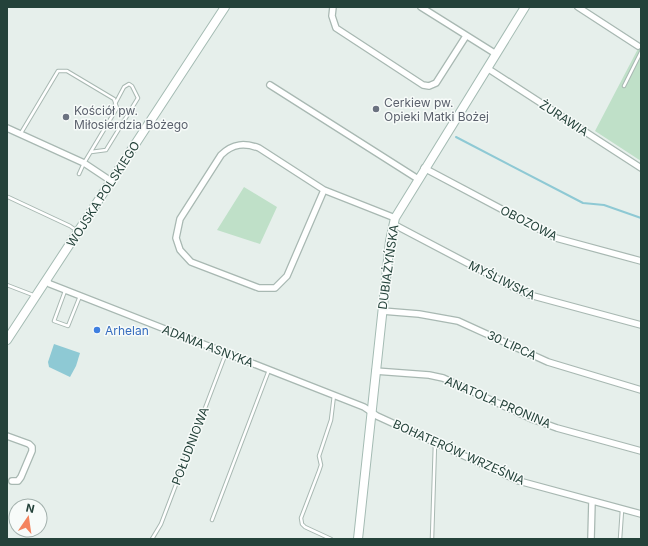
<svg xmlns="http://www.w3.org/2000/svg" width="648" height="546" font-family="Inter,sans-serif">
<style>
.green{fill:#bfe0c8}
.water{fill:#8ec9d4}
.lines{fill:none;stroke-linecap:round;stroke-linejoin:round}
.stream{stroke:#8ec9d4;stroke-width:2}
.lane-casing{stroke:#a8b8b2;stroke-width:4.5}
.street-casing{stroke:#a8b8b2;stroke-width:8}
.secondary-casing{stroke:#a4bbb3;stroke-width:10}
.lane{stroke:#fff;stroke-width:2.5}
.street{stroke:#fff;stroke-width:5.5}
.secondary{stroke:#fff;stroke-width:8}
.worship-dot{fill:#6b7280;stroke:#f7fbf9;stroke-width:1.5}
.shop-dot{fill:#3f7fe0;stroke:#f7fbf9;stroke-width:1.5}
.labels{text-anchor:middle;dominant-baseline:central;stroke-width:3;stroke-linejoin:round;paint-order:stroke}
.worship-label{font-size:12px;fill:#5b616d;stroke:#f7fbf9;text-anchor:start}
.street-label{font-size:12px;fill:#24423a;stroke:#f7fbf9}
.shop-label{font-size:12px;fill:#366cbe;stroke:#f7fbf9;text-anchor:start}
</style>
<rect width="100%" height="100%" fill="#e6efeb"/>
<path class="green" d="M641 43V161L595 131Z
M244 187 277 207 260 244 217 230Z"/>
<path class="water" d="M54 344 80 353 76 366 70 377 49 367 48 362Z"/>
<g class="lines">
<path class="stream" d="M456 137 583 203 604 205 641 218"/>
<defs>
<path id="lane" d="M624 86 641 52
M21 133 58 71H67L114 99 117 108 84 163 79 174
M91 152 106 150 138 98 132 86 129 84 124 87 115 104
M8 197 70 226 77 231
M7 285 33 295
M65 291 54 321 68 326 80 296
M212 520 269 370
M152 539 161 524 226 353
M331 539 305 527 302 524 301 518 319 471 321 465 319 456 331 420 334 395
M432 539 435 443
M620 539 622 510"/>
<path id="street" d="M333 7 332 16 336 28 423 85 429 86 436 83 466 36
M421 7 496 54
M578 7 638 46
M487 68 641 168
M270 85 418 179
M7 128 84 163 111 181
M424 168 556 238 641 261
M324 190 287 276 275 288H259L191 262 180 250 176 238 180 219 221 155C233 143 245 143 259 148L324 190 395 218
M393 224 526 294 641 325
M46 281 50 284 364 407 377 416 519 481 641 514
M382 311 419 314 458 321 548 362 641 390
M375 371 429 375 443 378 532 419 557 428 641 451
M7 436 29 444 32 447V451L21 477 18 481H12
M591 539 592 501"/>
<path id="secondary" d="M7 340 225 7
M358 539 390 241 395 218 525 7"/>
</defs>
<use href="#lane" class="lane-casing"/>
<use href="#street" class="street-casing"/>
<use href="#secondary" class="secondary-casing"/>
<use href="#lane" class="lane"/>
<use href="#street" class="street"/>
<use href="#secondary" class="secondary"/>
</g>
<g class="worship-dot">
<circle cx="376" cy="109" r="4"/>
<circle cx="66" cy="117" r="4"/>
</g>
<circle class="shop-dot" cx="97" cy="330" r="4"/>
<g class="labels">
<g class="worship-label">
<text x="384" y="102">Cerkiew pw.<tspan x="384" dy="14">Opieki Matki Bożej</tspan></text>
<text x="74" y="110">Kościół pw.<tspan x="74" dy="14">Miłosierdzia Bożego</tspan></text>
</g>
<g class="street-label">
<text transform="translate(564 118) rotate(33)">ŻURAWIA</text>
<text transform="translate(103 194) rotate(-57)">WOJSKA POLSKIEGO</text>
<text transform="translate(529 223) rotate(27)">OBOZOWA</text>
<text transform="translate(388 267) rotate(-82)">DUBIAŻYŃSKA</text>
<text transform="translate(502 280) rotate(26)">MYŚLIWSKA</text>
<text transform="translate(512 345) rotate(25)">30 LIPCA</text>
<text transform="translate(208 346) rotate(21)">ADAMA ASNYKA</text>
<text transform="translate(498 402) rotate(23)">ANATOLA PRONINA</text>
<text transform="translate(190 446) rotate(-69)">POŁUDNIOWA</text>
<text transform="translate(459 452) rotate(24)">BOHATERÓW WRZEŚNIA</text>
</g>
<g class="shop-label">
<text x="105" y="330">Arhelan</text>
</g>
</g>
<rect width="648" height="546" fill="none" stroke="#24423a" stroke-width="16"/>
<g transform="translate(28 518) rotate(13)"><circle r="19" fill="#f7fbf9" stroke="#a3b1ad"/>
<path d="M0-3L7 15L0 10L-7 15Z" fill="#f4845f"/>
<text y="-6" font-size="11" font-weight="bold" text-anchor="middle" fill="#24423a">N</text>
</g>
</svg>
